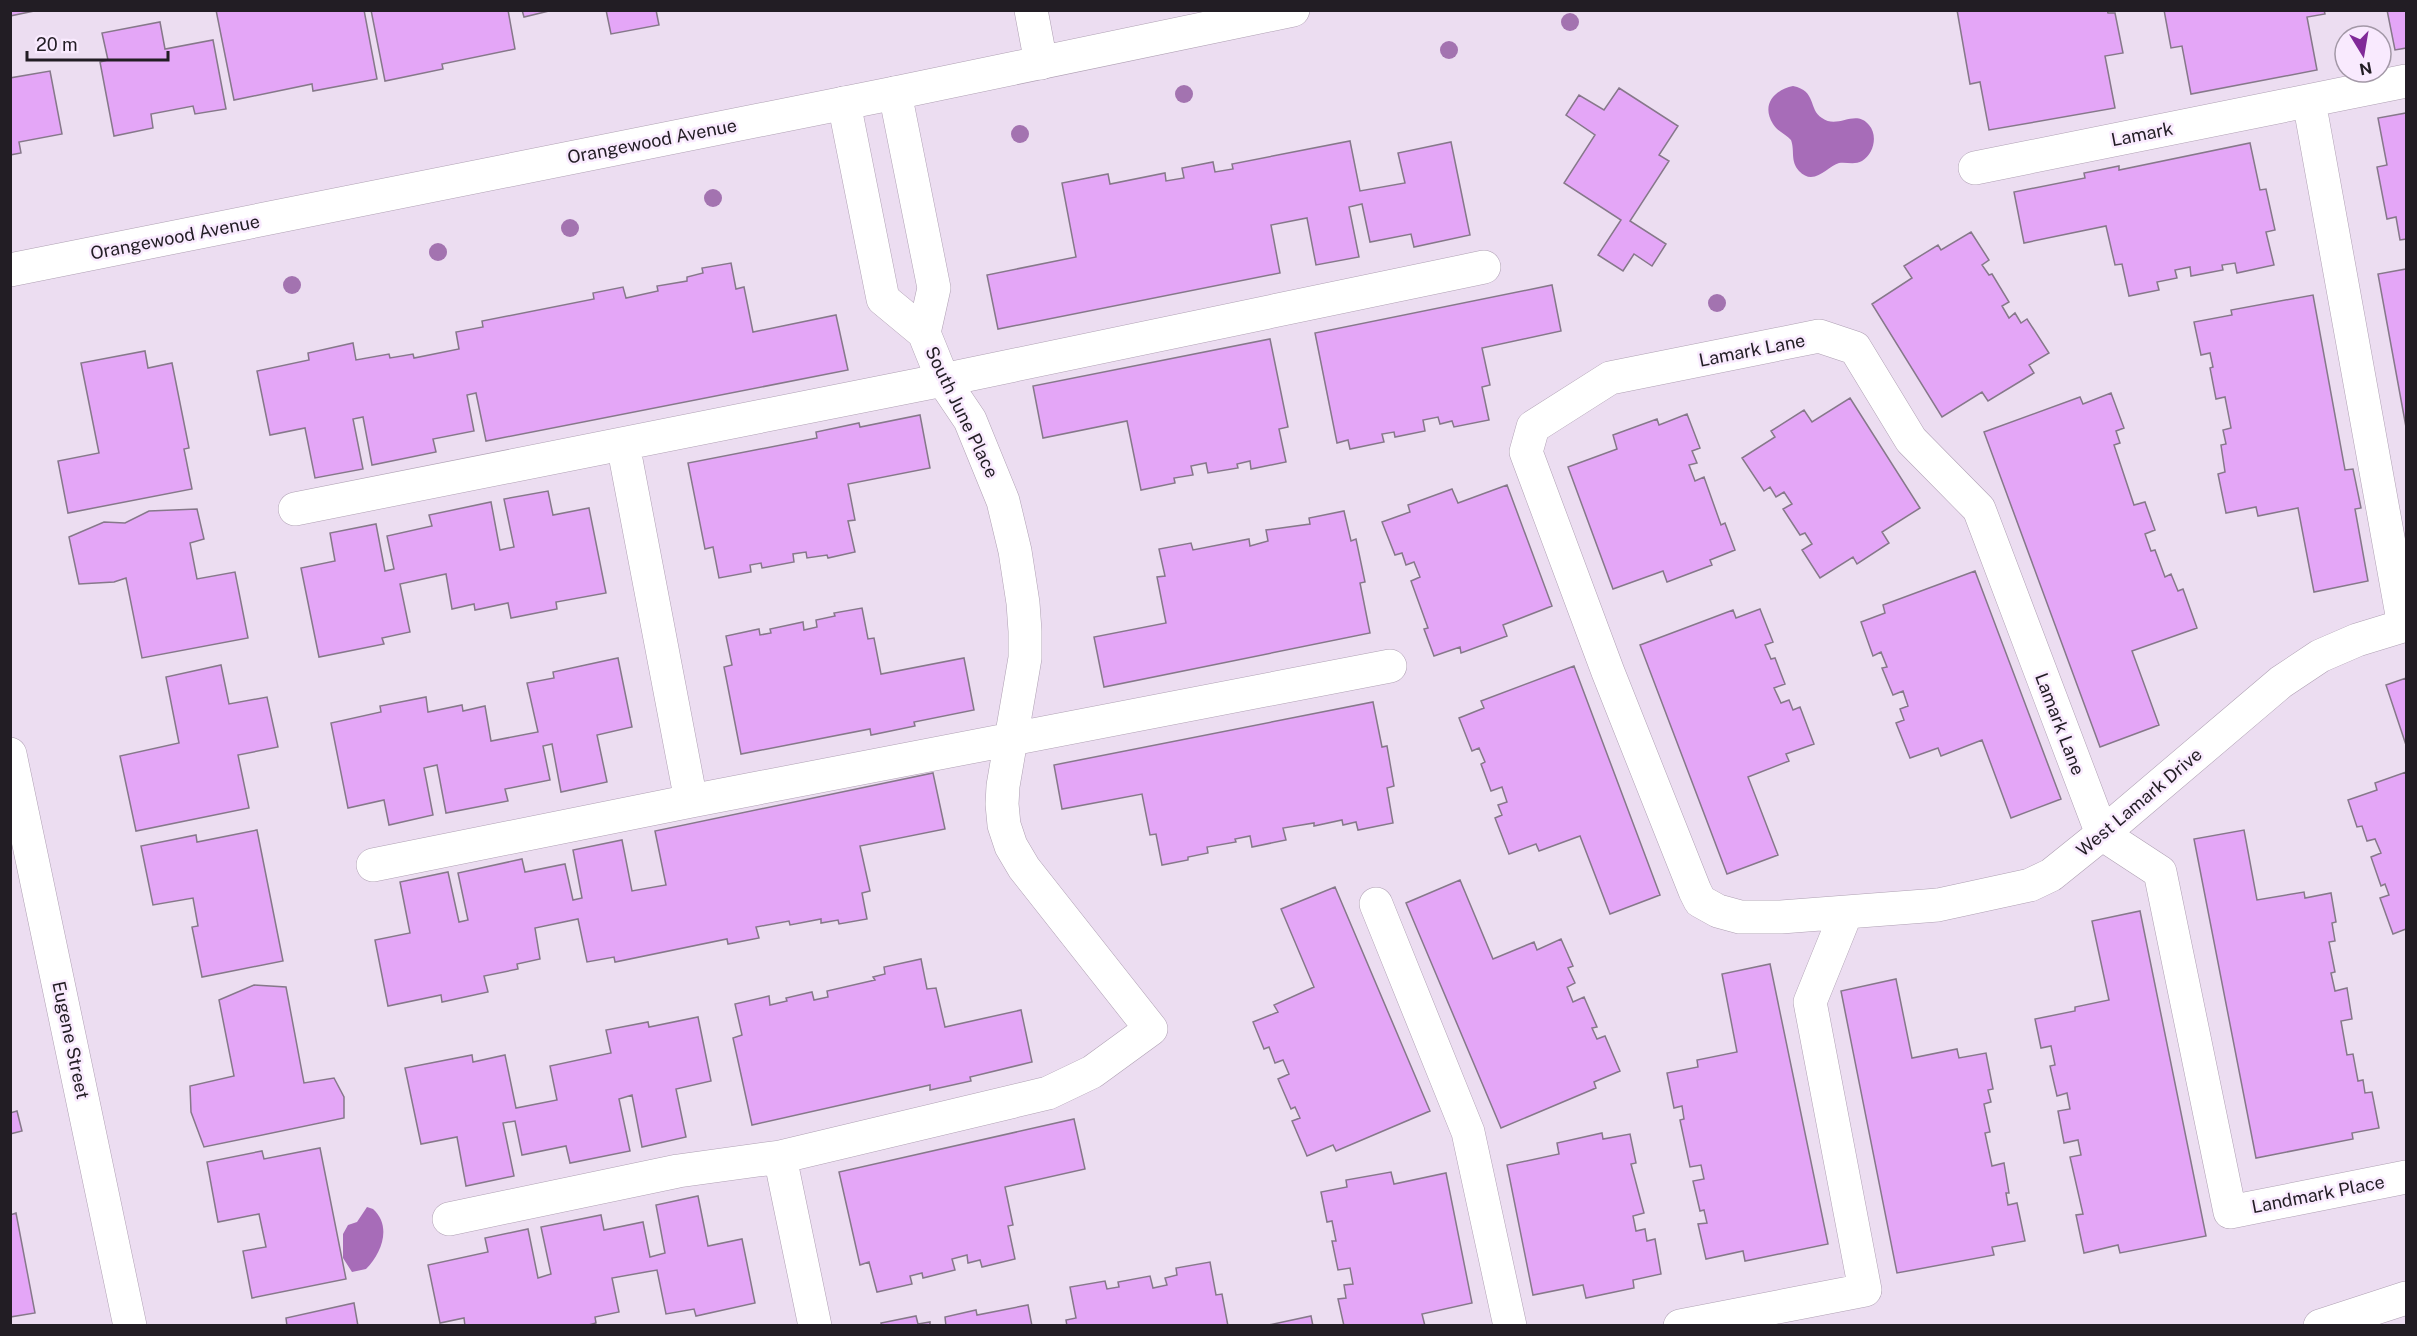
<svg xmlns="http://www.w3.org/2000/svg" width="2417" height="1336" font-family="'Public Sans',sans-serif">
<style>
.water{fill:#a76cb8}
.building{fill:#e4a6f7;stroke:#86788a;stroke-width:1.5}
.lines{fill:none;stroke-linecap:round;stroke-linejoin:round}
.minor-casing{stroke:#afa0b3;stroke-width:34}
.major-casing{stroke:#afa0b3;stroke-width:34}
.minor{stroke:#fff;stroke-width:33}
.major{stroke:#fff;stroke-width:33}
.tree{fill:#a373b0}
.labels{text-anchor:middle;dominant-baseline:central;stroke-width:5;stroke-linejoin:round;paint-order:stroke}
.street-label{font-size:18px;fill:#221d24;stroke:#f9eafe}
</style>
<rect width="100%" height="100%" fill="#ecddf1"/>
<path class="water" d="M1793 86C1817 91 1808 109 1822 118 1838 130 1855 108 1869 125 1878 135 1874 154 1862 161 1855 165 1847 162 1839 163 1828 166 1814 187 1799 171 1790 161 1795 151 1791 140 1786 134 1777 131 1773 124 1761 105 1774 90 1793 86Z
M367 1207 373 1209C392 1226 382 1253 366 1269L352 1272 343 1258V1234L348 1225 357 1222Z"/>
<path class="building" d="M10 10H39L10 16Z
M216 10H364L377 79 313 91 312 84 234 100Z
M371 10H508L515 49 442 64 443 69 385 81Z
M522 10H553L524 17Z
M606 10H656L659 25 611 34Z
M1957 10H2107L2108 13H2115L2123 53 2105 56 2115 108 1989 130 1980 82 1970 84Z
M2164 10H2324L2325 14 2307 17 2317 70 2191 94 2182 46 2171 48Z
M2387 10H2406V48L2395 50Z
M160 22 165 49 213 40 226 109 195 114 193 106 151 114 153 128 114 136 100 62 108 60 102 33Z
M50 71 62 134 19 142 21 153 10 155V78Z
M1619 88 1678 126 1659 155 1669 161 1630 221 1666 244 1652 266 1634 254 1623 271 1598 255 1621 220 1564 183 1595 135 1566 115 1579 95 1604 110Z
M2406 113V239L2400 240 2396 217 2387 219 2377 167 2387 165 2378 118Z
M1350 141 1360 191 1405 183 1398 153 1451 142 1470 235 1414 247 1411 234 1370 242 1362 204 1349 207 1359 257 1316 265 1307 218 1271 225 1280 273 998 329 987 275 1076 257 1062 183 1108 174 1110 184 1165 173 1166 181 1184 178 1182 168 1213 162 1215 172 1233 169 1232 164Z
M2250 143 2260 190 2266 189 2275 230 2266 232 2274 265 2237 273 2235 263 2222 265 2223 270 2191 276 2190 267 2175 270 2177 278 2157 282 2159 290 2129 296 2122 264 2115 265 2106 226 2024 243 2014 192 2085 178 2084 173 2119 166V170Z
M1971 232 1989 260 1982 265 1989 275 1992 274 2009 302 2002 306 2009 318 2015 313 2021 323 2027 319 2049 353 2029 365 2034 373 1988 401 1982 392 1942 417 1872 304 1912 278 1904 266 1938 245 1941 250Z
M731 263 736 289 744 287 753 332 836 315 848 370 486 441 476 393 467 395 474 431 433 439 436 452 372 465 363 417 353 419 363 469 315 478 305 428 270 435 257 371 309 360 308 353 353 343 356 360 389 354 390 358 413 354 414 358 459 349 456 332 483 327 482 321 594 299 593 293 623 287 626 298 658 291 657 286 687 281V277L703 273 702 268Z
M2406 269V427L2378 274Z
M1552 285 1561 331 1482 348 1490 385 1482 387 1489 420 1454 427 1452 421 1440 424 1438 417 1423 420 1425 431 1395 437 1394 432 1382 434 1384 442 1350 449 1348 440 1337 443 1315 333Z
M2313 295 2345 470 2353 469 2361 508 2355 509 2368 581 2314 592 2298 508 2258 516 2256 507 2226 513 2218 474 2225 472 2221 445 2226 444 2223 430 2231 428 2225 397 2216 399 2210 368 2213 367 2210 353 2201 355 2194 322 2232 315 2231 310Z
M1270 339 1288 427 1279 429 1286 462 1251 469 1250 461 1237 464 1238 468 1208 473 1206 463 1191 466 1193 475 1174 478 1175 483 1141 490 1127 421 1043 438 1033 386Z
M145 351 148 368 172 363 189 448 184 449 192 489 68 513 58 461 99 453 81 363Z
M2111 393 2124 428 2116 431 2120 443 2114 445 2134 505 2145 502 2155 530 2145 534 2151 551 2155 550 2165 577 2171 574 2178 591 2183 589 2197 628 2132 651 2159 725 2100 747 1984 432 2080 397 2083 404Z
M1850 398 1920 508 1882 532 1889 543 1857 564 1853 557 1820 578 1802 550 1812 544 1805 533 1800 535 1783 509 1792 504 1784 492 1776 497 1770 487 1764 491 1742 458 1775 437 1771 431 1804 410 1812 422Z
M1687 414 1700 448 1692 451 1697 463 1689 465 1695 481 1704 477 1721 525 1725 523 1735 550 1710 560 1712 565 1667 582 1663 571 1613 589 1568 467 1617 449 1613 435 1657 419 1659 425Z
M920 415 930 468 848 484 855 520 848 521 855 552 828 558 827 555 807 558 806 552 793 554 794 562 762 568 761 563 750 565 751 572 719 578 713 547 705 549 688 463 817 438 816 432 859 423 860 427Z
M1507 485 1552 606 1503 625 1507 636 1461 653 1460 647 1434 656 1424 629 1428 628 1411 581 1420 577 1414 562 1406 565 1402 553 1395 555 1382 522 1410 512 1408 505 1452 489 1458 503Z
M548 491 553 515 589 508 606 593 556 602 557 609 511 618 508 603 475 610 474 604 452 609 446 574 400 584 410 632 382 638 384 644 319 657 301 568 335 561 330 533 376 524 385 571 394 569 387 536 432 526 429 515 491 502 500 550 514 547 504 499Z
M197 509 204 539 190 543 197 579 235 572 248 638 142 658 126 578 114 582 79 584 69 537 104 522 125 523 149 511Z
M1344 511 1351 541 1356 539 1365 582 1360 583 1370 633 1104 687 1094 637 1166 623 1157 577 1165 576 1159 549 1191 543 1193 550 1249 539 1250 546 1268 541 1266 530 1310 524 1309 518Z
M1975 571 2061 799 2011 818 1982 740 1941 756 1938 748 1910 758 1896 723 1904 720 1900 709 1908 706 1903 691 1893 695 1882 668 1887 667 1881 652 1873 656 1861 622 1885 613 1883 605Z
M862 608 868 639 874 638 881 674 964 658 974 710 914 722 915 726 871 735 870 729 741 754 724 667 732 665 726 636 759 629 760 635 771 633 770 629 803 622 804 630 817 627 816 620 835 616 834 613Z
M1760 609 1773 642 1765 645 1771 659 1775 658 1785 684 1774 688 1781 703 1789 700 1793 710 1800 707 1814 744 1786 754 1789 761 1748 777 1778 855 1727 874 1640 645 1733 610 1736 618Z
M618 658 632 727 597 735 607 782 561 792 552 744 543 746 550 780 505 789 508 801 446 813 437 765 424 768 433 815 389 825 384 800 348 808 331 723 381 712 380 706 426 697 428 712 462 705 463 711 485 706 491 741 538 732 527 683 554 678 553 672Z
M221 665 229 704 267 697 278 747 238 755 249 808 136 831 120 756 179 743 166 677Z
M1574 666 1660 895 1610 914 1580 836 1539 851 1536 844 1509 854 1495 818 1502 815 1498 805 1507 802 1502 787 1491 791 1481 764 1485 762 1479 748 1472 751 1459 718 1484 708 1481 701Z
M2406 678V745L2386 685Z
M1373 702 1382 747 1387 746 1394 786 1387 788 1393 823 1358 830 1356 822 1343 825 1342 820 1314 826V823L1283 828 1286 840 1252 847 1250 836 1235 839 1236 842 1207 847 1208 853 1188 857V860L1162 865 1156 834 1150 835 1142 794 1062 809 1054 765Z
M2406 772V929L2393 934 2380 898 2389 895 2385 884 2381 886 2371 857 2381 853 2375 839 2367 841 2362 826 2357 827 2348 800 2377 790 2375 783Z
M933 773 945 829 860 846 870 891 862 893 867 919 839 924 838 920 821 923V919L790 925 789 921 756 927 759 938 728 944 727 939 615 962 614 957 587 962 578 919 535 928 540 959 517 964 518 969 484 976 488 992 442 1002 441 995 388 1006 375 940 410 933 400 882 448 872 459 922 468 920 458 873 522 859 525 872 565 864 573 900 582 898 573 850 622 840 632 891 666 885 655 831Z
M257 830 283 961 202 977 192 927 198 926 193 898 153 905 141 846 196 835 197 842Z
M2244 830 2257 900 2304 892 2305 898 2331 893 2336 922 2332 923 2335 941 2329 942 2335 972 2331 973 2335 991 2347 988 2352 1019 2341 1021 2347 1055 2353 1054 2358 1081 2363 1080 2365 1093 2372 1092 2379 1128 2352 1133 2353 1139 2256 1158 2194 839Z
M1460 880 1493 959 1534 942 1537 950 1561 939 1573 966 1568 968 1575 983 1567 987 1573 1002 1584 997 1597 1027 1592 1028 1597 1039 1605 1036 1620 1071 1594 1082 1596 1088 1501 1128 1406 903Z
M1335 887 1430 1111 1336 1151 1333 1145 1307 1156 1292 1121 1300 1118 1295 1107 1291 1109 1278 1079 1289 1074 1283 1060 1275 1063 1269 1047 1264 1049 1253 1022 1278 1012 1274 1005 1314 987 1281 909Z
M2140 911 2206 1236 2120 1253 2118 1245 2084 1253 2076 1215 2083 1214 2070 1157 2081 1155 2078 1140 2064 1143 2058 1111 2070 1109 2067 1093 2057 1096 2050 1066 2055 1065 2051 1046 2041 1048 2035 1019 2075 1011V1007L2109 1000 2092 921Z
M921 959 927 989 936 988 945 1027 1021 1010 1032 1062 970 1077 971 1081 930 1090V1085L752 1125 733 1038 742 1035 735 1004 769 996 770 1005 787 1001 786 998 812 992 814 1000 828 997 827 991 875 980 873 977 885 974 884 967Z
M1770 964 1828 1244 1745 1261 1743 1251 1706 1259 1698 1224 1707 1223 1704 1210 1700 1211 1693 1181 1704 1179 1701 1165 1690 1167 1680 1120 1684 1119 1682 1106 1674 1108 1667 1073 1698 1067 1697 1060 1737 1052 1722 974Z
M1896 979 1912 1058 1957 1049 1959 1058 1986 1053 1993 1089 1988 1090 1991 1102 1984 1104 1990 1132 1985 1133 1992 1166 2004 1163 2009 1193H2006L2008 1205 2017 1203 2025 1241 1992 1247 1994 1255 1897 1273 1841 991Z
M254 985 286 987 304 1083 334 1078 344 1097V1118L204 1147 191 1112 190 1086 234 1076 219 1000Z
M698 1017 711 1081 676 1089 686 1137 642 1147 632 1095 619 1099 630 1151 570 1163 566 1146 522 1155 515 1121 503 1123 514 1176 466 1186 457 1137 421 1144 405 1068 472 1055 473 1062 505 1055 516 1108 557 1100 550 1066 611 1053 606 1030 648 1022 649 1027Z
M17 1111 22 1131 10 1134V1113Z
M1074 1119 1085 1169 1005 1187 1013 1225 1008 1226 1015 1259 982 1267 980 1260 968 1263 967 1255 952 1259 955 1270 923 1278 922 1273 910 1276 912 1284 877 1292 869 1262 860 1265 839 1172Z
M1602 1133 1603 1139 1630 1134 1636 1163 1631 1164 1644 1213 1633 1216 1636 1231 1645 1229 1647 1241 1655 1239 1661 1274 1633 1280 1634 1288 1586 1298 1583 1285 1533 1295 1507 1165 1559 1154 1557 1143Z
M320 1148 346 1279 252 1298 243 1251 266 1247 259 1214 218 1222 207 1162 262 1151 264 1159Z
M1391 1172 1394 1184 1446 1173 1472 1303 1422 1314 1425 1326H1344L1338 1299 1346 1298 1344 1285 1353 1284 1350 1268 1338 1270 1332 1241H1336L1332 1221 1327 1222 1321 1192 1347 1187 1346 1180Z
M698 1196 708 1246 742 1239 755 1303 696 1316 694 1309 666 1314 657 1270 612 1278 619 1312 595 1317 596 1323 585 1326H465L464 1318 440 1323 428 1265 488 1252 485 1238 528 1229 538 1278 551 1274 541 1227 601 1215 604 1230 643 1222 650 1257 665 1253 656 1205Z
M16 1213 35 1313 10 1317V1215Z
M1210 1262 1216 1295 1222 1294 1228 1326H1067L1066 1320 1076 1318 1070 1287 1105 1281 1107 1289 1119 1287 1118 1282 1150 1276 1153 1288 1167 1285 1165 1278 1177 1275 1176 1268Z
M354 1303 358 1326H287L286 1318Z
M1028 1305 1032 1326H946L945 1317 976 1310 977 1315Z
M916 1316 918 1324 930 1322V1326H882L881 1323Z
M1311 1316 1313 1326H1264Z"/>
<g class="lines">
<defs>
<path id="minor" d="M1031 10 1041 63
M895 93 934 288 924 333
M2309 101 2404 626
M1975 168 2406 81
M623 444 691 801
M295 509 943 380 1484 267
M2406 625 2357 640 2320 656 2281 682 2102 834 2051 875 2030 885 1938 905 1781 917H1740L1718 911 1700 901 1695 891 1608 672 1526 452 1533 427 1610 378 1819 336 1855 348 1911 440 1979 509 2102 834 2160 872 2230 1212 2406 1177
M10 754 130 1326
M373 865 691 801 1390 666
M1376 904 1468 1132 1510 1326
M780 1157 815 1326
M449 1219 678 1171 780 1157 1048 1093 1092 1072 1151 1029 1024 868 1011 846 1004 825 1002 804 1003 786 1025 658V631L1023 603 1015 551 1003 501 970 420 943 380 924 333 883 299 844 103
M1680 1326 1865 1290 1810 1002 1846 913
M2320 1326 2406 1298"/>
<path id="major" d="M10 270 895 93 1293 10"/>
</defs>
<use href="#minor" class="minor-casing"/>
<use href="#major" class="major-casing"/>
<use href="#minor" class="minor"/>
<use href="#major" class="major"/>
</g>
<g class="tree">
<circle cx="1570" cy="22" r="9"/>
<circle cx="1449" cy="50" r="9"/>
<circle cx="1184" cy="94" r="9"/>
<circle cx="1020" cy="134" r="9"/>
<circle cx="713" cy="198" r="9"/>
<circle cx="570" cy="228" r="9"/>
<circle cx="438" cy="252" r="9"/>
<circle cx="292" cy="285" r="9"/>
<circle cx="1717" cy="303" r="9"/>
</g>
<g class="labels">
<g class="street-label">
<text transform="translate(2142 134) rotate(-11)">Lamark</text>
<text transform="translate(652 141) rotate(-11)">Orangewood Avenue</text>
<text transform="translate(175 237) rotate(-11)">Orangewood Avenue</text>
<text transform="translate(1752 350) rotate(-11)">Lamark Lane</text>
<text transform="translate(962 412) rotate(64)">South June Place</text>
<text transform="translate(2060 724) rotate(69)">Lamark Lane</text>
<text transform="translate(2139 802) rotate(-40)">West Lamark Drive</text>
<text transform="translate(71 1040) rotate(78)">Eugene Street</text>
<text transform="translate(2318 1194) rotate(-11)">Landmark Place</text>
</g>
</g>
<rect width="2417" height="1336" fill="none" stroke="#221d24" stroke-width="24"/>
<g transform="translate(2363 54) rotate(169)"><circle r="28" fill="#f9eafe" stroke="#a398a7" stroke-width="1.5"/>
<path d="M0-4.5L10 22L0 15L-10 22Z" fill="#812a98"/>
<text y="-9" font-size="16" font-weight="bold" text-anchor="middle" fill="#221d24">N</text>
</g>
<path d="M27 51v9h141v-9" fill="none" stroke="#221d24" stroke-width="3"/>
<text x="36" y="51" font-size="18" fill="#221d24" stroke="#f9eafe" stroke-width="4.5" paint-order="stroke">20 m</text>
</svg>
